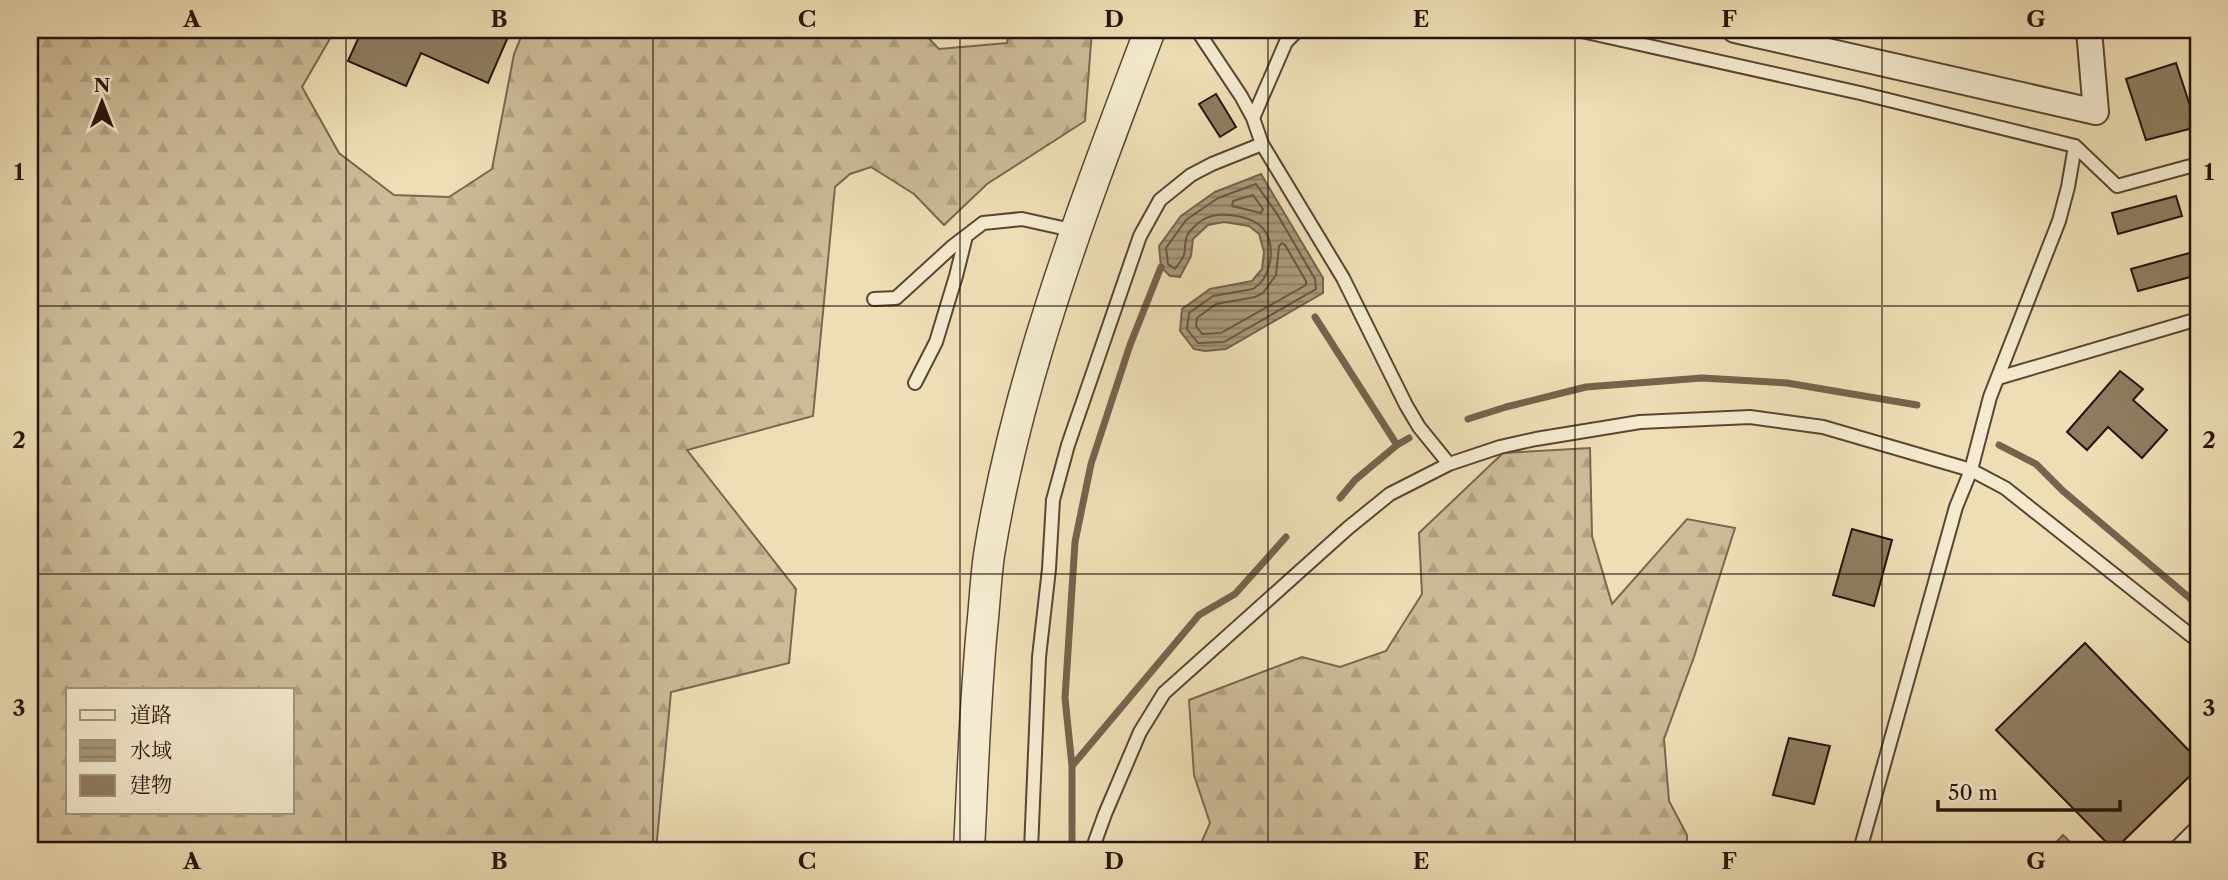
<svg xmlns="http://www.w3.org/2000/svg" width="2228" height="880" font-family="'Libre Caslon Text','Noto Serif JP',serif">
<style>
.forest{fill:url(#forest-firs);stroke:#7a674f;stroke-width:2;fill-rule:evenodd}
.water{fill:url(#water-rules);stroke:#76634c;stroke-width:2}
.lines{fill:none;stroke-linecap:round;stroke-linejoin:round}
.shore{stroke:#685640;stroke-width:2}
.stream{stroke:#76634c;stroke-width:7}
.building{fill:#8e7d61;stroke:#271307;stroke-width:2}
.service-casing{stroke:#594632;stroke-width:16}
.minor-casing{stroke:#594632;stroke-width:28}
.tertiary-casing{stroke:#594632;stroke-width:33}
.service{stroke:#f4eacf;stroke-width:12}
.minor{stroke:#f4eacf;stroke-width:24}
.tertiary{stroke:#f4eacf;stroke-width:30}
.grid{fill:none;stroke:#271307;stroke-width:2;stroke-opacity:0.55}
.neatline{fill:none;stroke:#271307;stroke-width:2.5}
.grid-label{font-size:23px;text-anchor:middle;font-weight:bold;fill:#271307}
</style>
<defs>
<pattern id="forest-firs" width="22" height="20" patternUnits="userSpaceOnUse" patternTransform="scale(1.75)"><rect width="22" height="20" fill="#ccbb97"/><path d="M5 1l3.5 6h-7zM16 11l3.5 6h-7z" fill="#afa081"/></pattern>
<pattern id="water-rules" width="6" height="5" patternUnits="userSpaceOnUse" patternTransform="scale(1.75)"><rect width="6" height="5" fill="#aa997a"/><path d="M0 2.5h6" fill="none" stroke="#8a7c62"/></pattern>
</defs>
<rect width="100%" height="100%" fill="#eedeb5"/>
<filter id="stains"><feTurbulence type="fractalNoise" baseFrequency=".00286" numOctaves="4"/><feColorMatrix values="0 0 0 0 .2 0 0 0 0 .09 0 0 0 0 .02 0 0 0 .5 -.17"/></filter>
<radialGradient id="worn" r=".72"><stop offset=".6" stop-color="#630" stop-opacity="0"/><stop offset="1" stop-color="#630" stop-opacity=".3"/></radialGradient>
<path class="forest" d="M30 30H335L302 87 339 153 394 195 449 197 492 169 514 54 524 30H921L939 49 1007 43 1009 30H1092L1085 121 987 184 944 225 914 194 871 167 850 174 835 187 813 416 687 450 796 589 789 663 671 692 656 850H30ZM68 689H292V812H68Z
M1590 448 1592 536 1612 604 1687 519 1735 528 1694 657 1664 739 1669 801 1687 835V850H1198L1210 823 1194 775 1189 700 1302 657 1340 667 1386 651 1422 594 1419 533 1503 453Z"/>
<path class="water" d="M1261 174 1323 278V293L1226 349 1205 351 1194 349 1180 331 1182 309 1210 289 1252 281 1262 269 1264 252 1259 234 1249 226 1224 222 1208 225 1193 239 1191 256 1180 277 1170 276 1161 267 1159 246 1181 216 1215 192Z
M2063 835 2078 850H2049Z"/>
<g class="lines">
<path class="shore" d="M1256 184 1277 214 1315 279 1316 289 1224 342 1198 343 1187 329 1189 313 1213 296 1253 289C1271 278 1276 249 1265 231 1254 215 1220 211 1204 219 1199 222 1191 229 1188 234 1184 240 1186 248 1184 255 1182 260 1178 265 1175 269L1168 264 1166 248 1186 220 1218 198Z
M1253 195 1263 209 1261 213 1232 206 1233 201Z
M1282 243 1285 245 1306 281V285L1221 333 1202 334 1196 326 1197 318 1216 304 1255 297 1263 293 1276 275 1279 246Z"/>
<path class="stream" d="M1315 317 1397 445 1355 480 1340 498
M1468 419 1506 407 1586 387 1702 378 1787 383 1917 405
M1397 445 1409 438
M1999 445 2036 464 2063 491 2198 605
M1072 766 1199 615 1235 594 1286 537
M1072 850V766L1065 698 1075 542 1091 464 1130 345 1161 267"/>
</g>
<path class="building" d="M362 30H511L488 83 421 53 406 86 348 61Z
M2176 63 2197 127 2146 140 2126 79Z
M1216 94 1236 127 1220 137 1199 104Z
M2176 196 2182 216 2118 234 2112 213Z
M2193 252 2198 275 2138 291 2131 269Z
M2120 371 2143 389 2133 400 2167 430 2142 458 2108 427 2087 450 2067 432Z
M1852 529 1892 540 1874 606 1833 595Z
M2085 643 2198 760V768L2114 850 1996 730Z
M1789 738 1830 746 1814 804 1773 795Z"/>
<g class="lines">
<defs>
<path id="service" d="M1197 30 1241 96 1253 118 1262 144 1343 278 1406 405 1419 427 1449 464
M1577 30 1860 93 2075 146 2117 186 2198 164
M1253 118 1286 42 1298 30
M874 299 896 298 953 246 983 223 1022 219 1076 231
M1998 378 2198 319
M915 383 936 342 956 276 966 236
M1031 850 1039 657 1049 569 1053 500 1068 445 1140 236 1160 200 1191 175 1212 164 1262 144
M1092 850 1105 814 1140 732 1164 693 1348 528 1390 494 1449 464 1500 447 1536 439 1640 422 1750 417 1823 427 1971 470 2005 488 2198 641
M1860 850 1956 507 1971 470 1990 397 2059 221 2068 187 2075 146
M2174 850 2198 826"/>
<path id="minor" d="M1735 30 2096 112 2089 30"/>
<path id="tertiary" d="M969 850C973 773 975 695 983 618 985 597 986 576 989 555 1018 374 1086 200 1150 30"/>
</defs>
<use href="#service" class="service-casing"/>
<use href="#minor" class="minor-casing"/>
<use href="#tertiary" class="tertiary-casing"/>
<use href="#service" class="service"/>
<use href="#minor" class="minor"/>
<use href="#tertiary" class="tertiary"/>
</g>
<path class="grid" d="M346 30V850M653 30V850M960 30V850M1268 30V850M1575 30V850M1882 30V850M30 306H2198M30 574H2198"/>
<rect width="2228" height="880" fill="none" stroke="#eedeb5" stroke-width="77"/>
<rect x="66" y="688" width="228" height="126" fill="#f4eacf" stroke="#a2947f" stroke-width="2"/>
<rect x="80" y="710" width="35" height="10" fill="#f4eacf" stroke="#a2947f" stroke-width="2"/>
<text x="130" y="722" font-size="21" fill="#271307">道路</text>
<rect x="80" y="740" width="35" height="21" fill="url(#water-rules)" stroke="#a2947f" stroke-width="2"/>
<text x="130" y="758" font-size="21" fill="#271307">水域</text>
<rect x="80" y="775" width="35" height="21" fill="#8e7d61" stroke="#a2947f" stroke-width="2"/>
<text x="130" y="792" font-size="21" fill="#271307">建物</text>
<g transform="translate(102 102)" stroke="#f4eacf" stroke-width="5" paint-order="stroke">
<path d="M0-5L12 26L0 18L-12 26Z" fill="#271307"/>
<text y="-10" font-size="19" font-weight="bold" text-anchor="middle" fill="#271307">N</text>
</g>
<path d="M1938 800v10h182v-10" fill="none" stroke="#271307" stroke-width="3.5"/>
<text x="1948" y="800" font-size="21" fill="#271307" stroke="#f4eacf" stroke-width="5" paint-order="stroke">50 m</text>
<rect x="38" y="38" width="2152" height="804" class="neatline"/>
<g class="grid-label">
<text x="192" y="27">A</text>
<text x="499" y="27">B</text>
<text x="807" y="27">C</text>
<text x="1114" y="27">D</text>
<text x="1421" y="27">E</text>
<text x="1729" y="27">F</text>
<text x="2036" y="27">G</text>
<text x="19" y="180">1</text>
<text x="2209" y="180">1</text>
<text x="19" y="448">2</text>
<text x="2209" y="448">2</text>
<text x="19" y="716">3</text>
<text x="2209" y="716">3</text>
<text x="192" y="869">A</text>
<text x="499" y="869">B</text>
<text x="807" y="869">C</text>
<text x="1114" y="869">D</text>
<text x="1421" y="869">E</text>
<text x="1729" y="869">F</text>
<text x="2036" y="869">G</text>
</g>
<rect width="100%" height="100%" filter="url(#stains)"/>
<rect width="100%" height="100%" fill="url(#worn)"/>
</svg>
